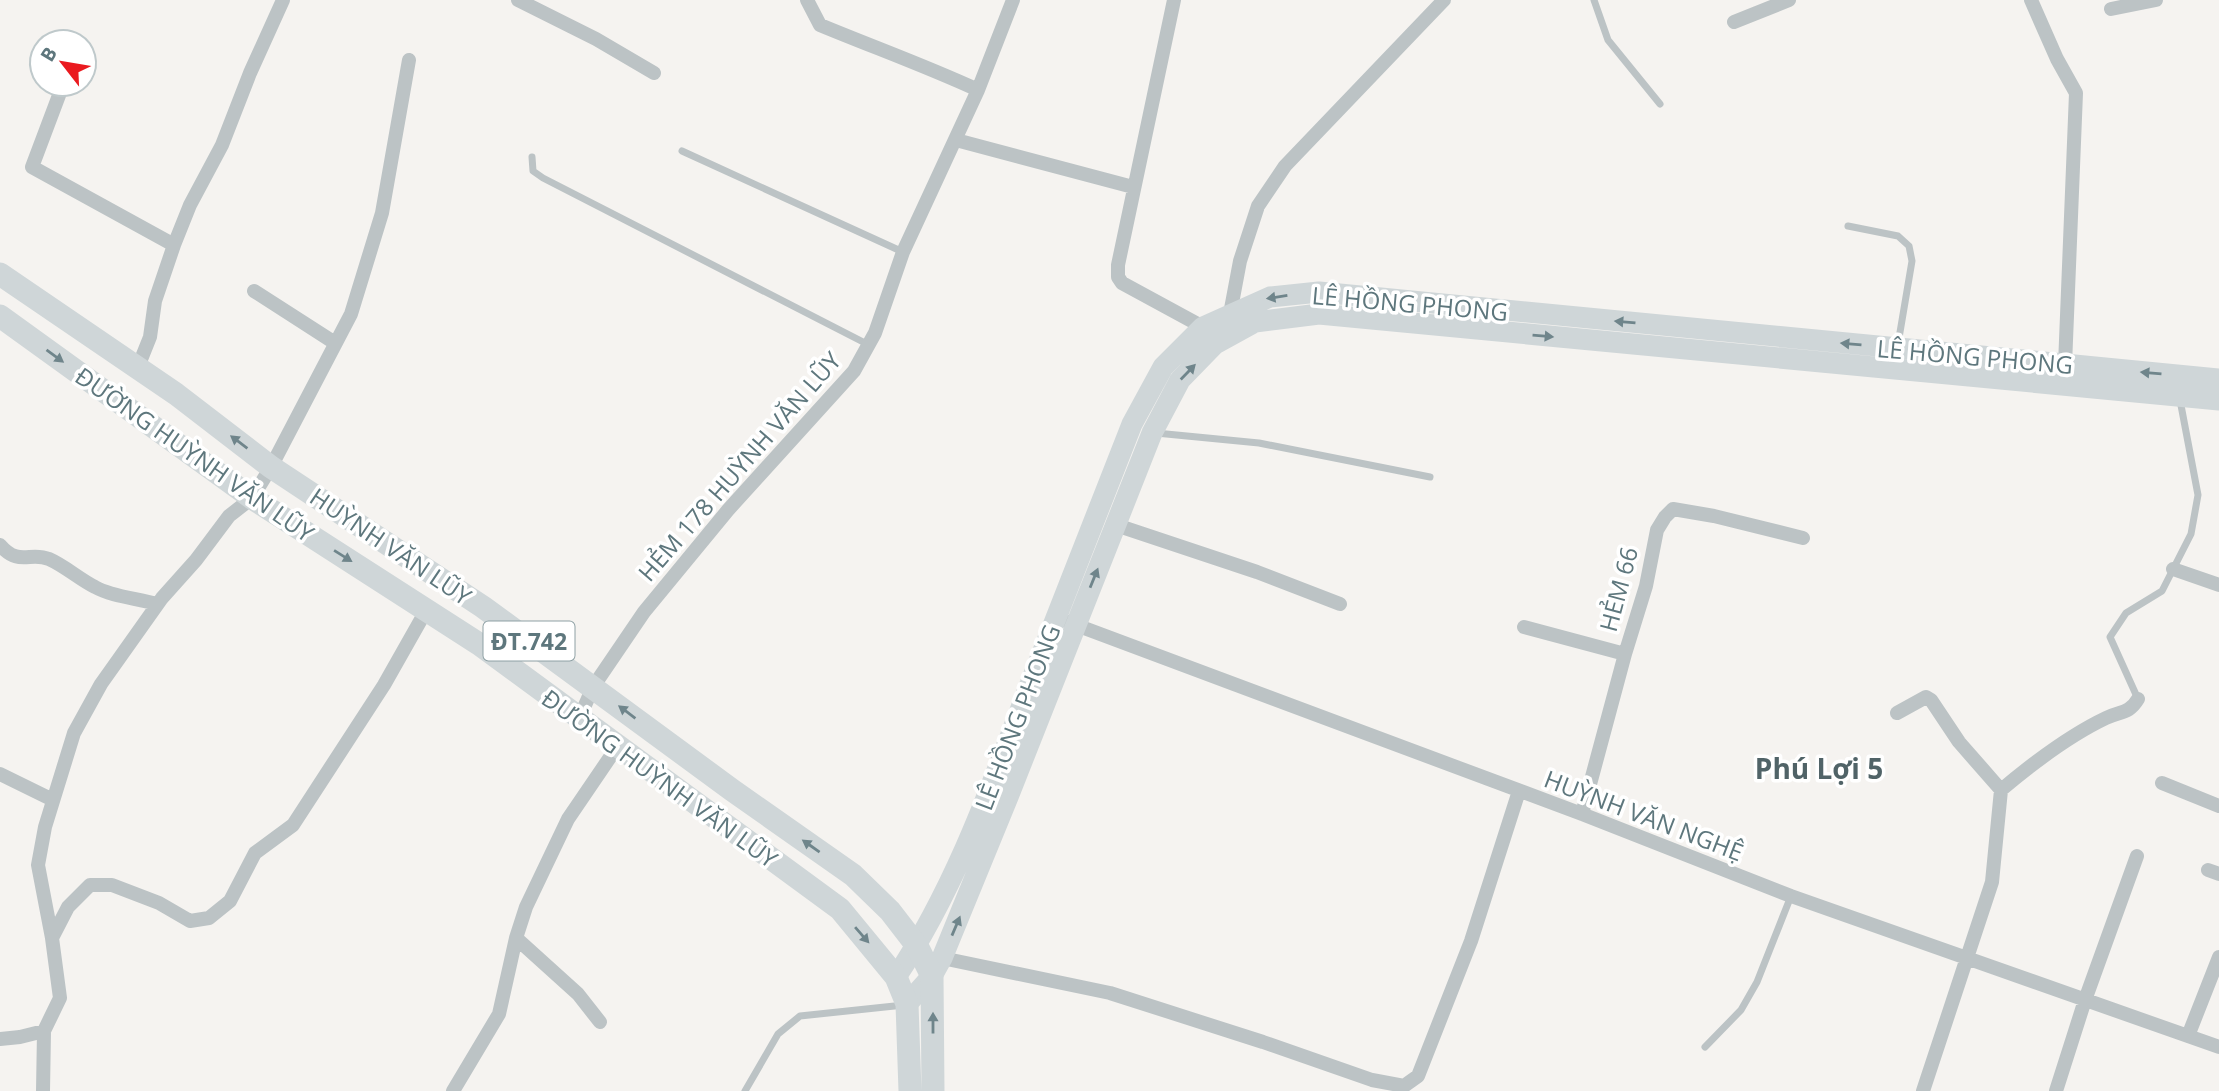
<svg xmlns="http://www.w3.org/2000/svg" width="2219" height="1091" font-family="'Open Sans',sans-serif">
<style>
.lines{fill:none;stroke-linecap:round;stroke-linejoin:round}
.lane{stroke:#bcc3c5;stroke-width:7}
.street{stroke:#bcc3c5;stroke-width:14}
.secondary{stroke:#cfd6d8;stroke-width:21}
.primary{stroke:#cfd6d8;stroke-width:23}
.oneway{fill:#6f858b}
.labels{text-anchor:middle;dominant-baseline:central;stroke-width:7;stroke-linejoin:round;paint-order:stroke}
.shield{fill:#fff;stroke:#8ea0a4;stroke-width:2}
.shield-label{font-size:23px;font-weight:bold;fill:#5e777d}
.street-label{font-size:24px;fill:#5e777d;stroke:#fff}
.quarter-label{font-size:28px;font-weight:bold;fill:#506367;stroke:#fff}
</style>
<rect width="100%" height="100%" fill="#f5f3f0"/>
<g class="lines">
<path class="lane" d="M1594 0 1608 40 1660 104
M682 151 903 252
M532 157 533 171 543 178 869 345
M1848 226 1898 236 1909 246 1912 261 1898 344
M1156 433 1259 443 1430 477
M2138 699 2110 637 2126 613 2162 591 2191 534 2198 495 2180 400
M1705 1047 1741 1010 1757 982 1791 896
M745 1091 778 1034 800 1016 904 1005"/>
<path class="street" d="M518 0 596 39 654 73
M807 0 820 25C873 47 926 66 978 90
M1174 0 1118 265V277L1122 283 1203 327
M2031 0 2057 59 2076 93 2065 365
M2111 9 2156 0
M1734 22 1789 0
M61 90 32 167 174 245
M956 140 1133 187
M254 291 335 343
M1230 314 1240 261 1258 206 1285 166 1444 0
M138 367 150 337 155 301 174 245 190 205 222 145 250 73 283 0
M1116 525 1257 572 1340 604
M0 545C19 567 30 551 49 559 65 566 79 579 95 587 113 597 137 598 157 604
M2173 569 2219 585
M1068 622 1582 814 1791 896 2219 1047
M1524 627 1625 654
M1897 713 1926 697 1931 700 1959 742 2001 790
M579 719 593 687 644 612 728 510 854 371 875 333 903 252 978 90 1013 0
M0 774 53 800
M2162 783 2219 806
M1582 814 1625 654 1646 586 1657 530 1665 517 1673 509 1714 516 1803 538
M2208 870 2219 874
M52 938 68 907 90 885H112L159 903 190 921 209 918 230 901 255 853 293 825 384 685 427 609
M516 938 578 994 600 1022
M942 958 1110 993 1263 1042 1372 1080 1404 1086 1418 1076 1471 941 1519 791
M2188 1036 2219 957
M0 1039 20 1037 44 1031 60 998 52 938 38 865 45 827 74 733 101 684 162 598 196 560 229 516 252 498 271 467 351 314 382 213 409 60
M43 1091 44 1031
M453 1091 499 1014 516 938 526 907 568 819 617 747
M1923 1091 1992 882 2001 790C2033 763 2068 736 2106 718 2121 711 2129 714 2138 699
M2056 1091 2085 1000 2137 856"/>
<path class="secondary" d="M896 977C954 890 990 790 1027 692 1062 602 1097 513 1132 424L1163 367 1203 327 1270 297 1319 292 2219 379
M907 1004 932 976 942 958 1008 797 1152 433 1180 380 1215 344 1255 322 1319 314 2219 400"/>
<path class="primary" d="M0 274 176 394 271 467 483 607 732 790 853 875 890 911 917 946 932 976 933 1091
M0 316 252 498 479 644 840 909 896 977 907 1004 910 1091"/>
</g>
<defs><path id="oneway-solid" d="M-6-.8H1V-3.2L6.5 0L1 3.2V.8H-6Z" transform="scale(1.75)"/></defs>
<g class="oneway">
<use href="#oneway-solid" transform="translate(1277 297) rotate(171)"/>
<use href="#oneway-solid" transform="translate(1625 322) rotate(-175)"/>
<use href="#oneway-solid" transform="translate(1543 336) rotate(5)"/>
<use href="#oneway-solid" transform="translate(1851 344) rotate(-175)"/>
<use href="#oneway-solid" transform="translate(55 356) rotate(36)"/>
<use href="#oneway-solid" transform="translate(1188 372) rotate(-46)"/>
<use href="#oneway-solid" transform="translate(2151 373) rotate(-175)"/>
<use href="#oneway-solid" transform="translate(239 442) rotate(-143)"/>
<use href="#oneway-solid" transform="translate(343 556) rotate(32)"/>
<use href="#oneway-solid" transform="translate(1094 578) rotate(-68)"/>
<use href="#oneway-solid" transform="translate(627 712) rotate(-143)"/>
<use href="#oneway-solid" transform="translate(811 846) rotate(-145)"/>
<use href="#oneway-solid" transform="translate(956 926) rotate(-67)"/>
<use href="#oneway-solid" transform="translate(862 935) rotate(49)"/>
<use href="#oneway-solid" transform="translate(933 1023) rotate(-90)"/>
</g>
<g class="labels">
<rect class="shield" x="483.5" y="621.5" width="91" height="39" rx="5"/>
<g class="shield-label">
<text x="529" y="641">ĐT.742</text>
</g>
<g class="street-label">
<text transform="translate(1410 303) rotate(5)">LÊ HỒNG PHONG</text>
<text transform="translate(1975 356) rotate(5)">LÊ HỒNG PHONG</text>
<text transform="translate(195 454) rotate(35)">ĐƯỜNG HUỲNH VĂN LŨY</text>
<text transform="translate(739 466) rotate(-49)">HẺM 178 HUỲNH VĂN LŨY</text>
<text transform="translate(391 546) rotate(34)">HUỲNH VĂN LŨY</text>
<text transform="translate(1618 589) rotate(-75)">HẺM 66</text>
<text transform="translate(1017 717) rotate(-69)">LÊ HỒNG PHONG</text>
<text transform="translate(660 778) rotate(36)">ĐƯỜNG HUỲNH VĂN LŨY</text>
<text transform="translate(1644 815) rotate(21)">HUỲNH VĂN NGHỆ</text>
</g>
<g class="quarter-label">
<text x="1819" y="768">Phú Lợi 5</text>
</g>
</g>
<g transform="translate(63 63) rotate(301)"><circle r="33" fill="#ffffff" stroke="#bfc9cb" stroke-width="2"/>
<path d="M0-5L12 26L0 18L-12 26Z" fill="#ea1a1f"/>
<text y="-10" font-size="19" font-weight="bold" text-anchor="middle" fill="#5e777d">B</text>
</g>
</svg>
